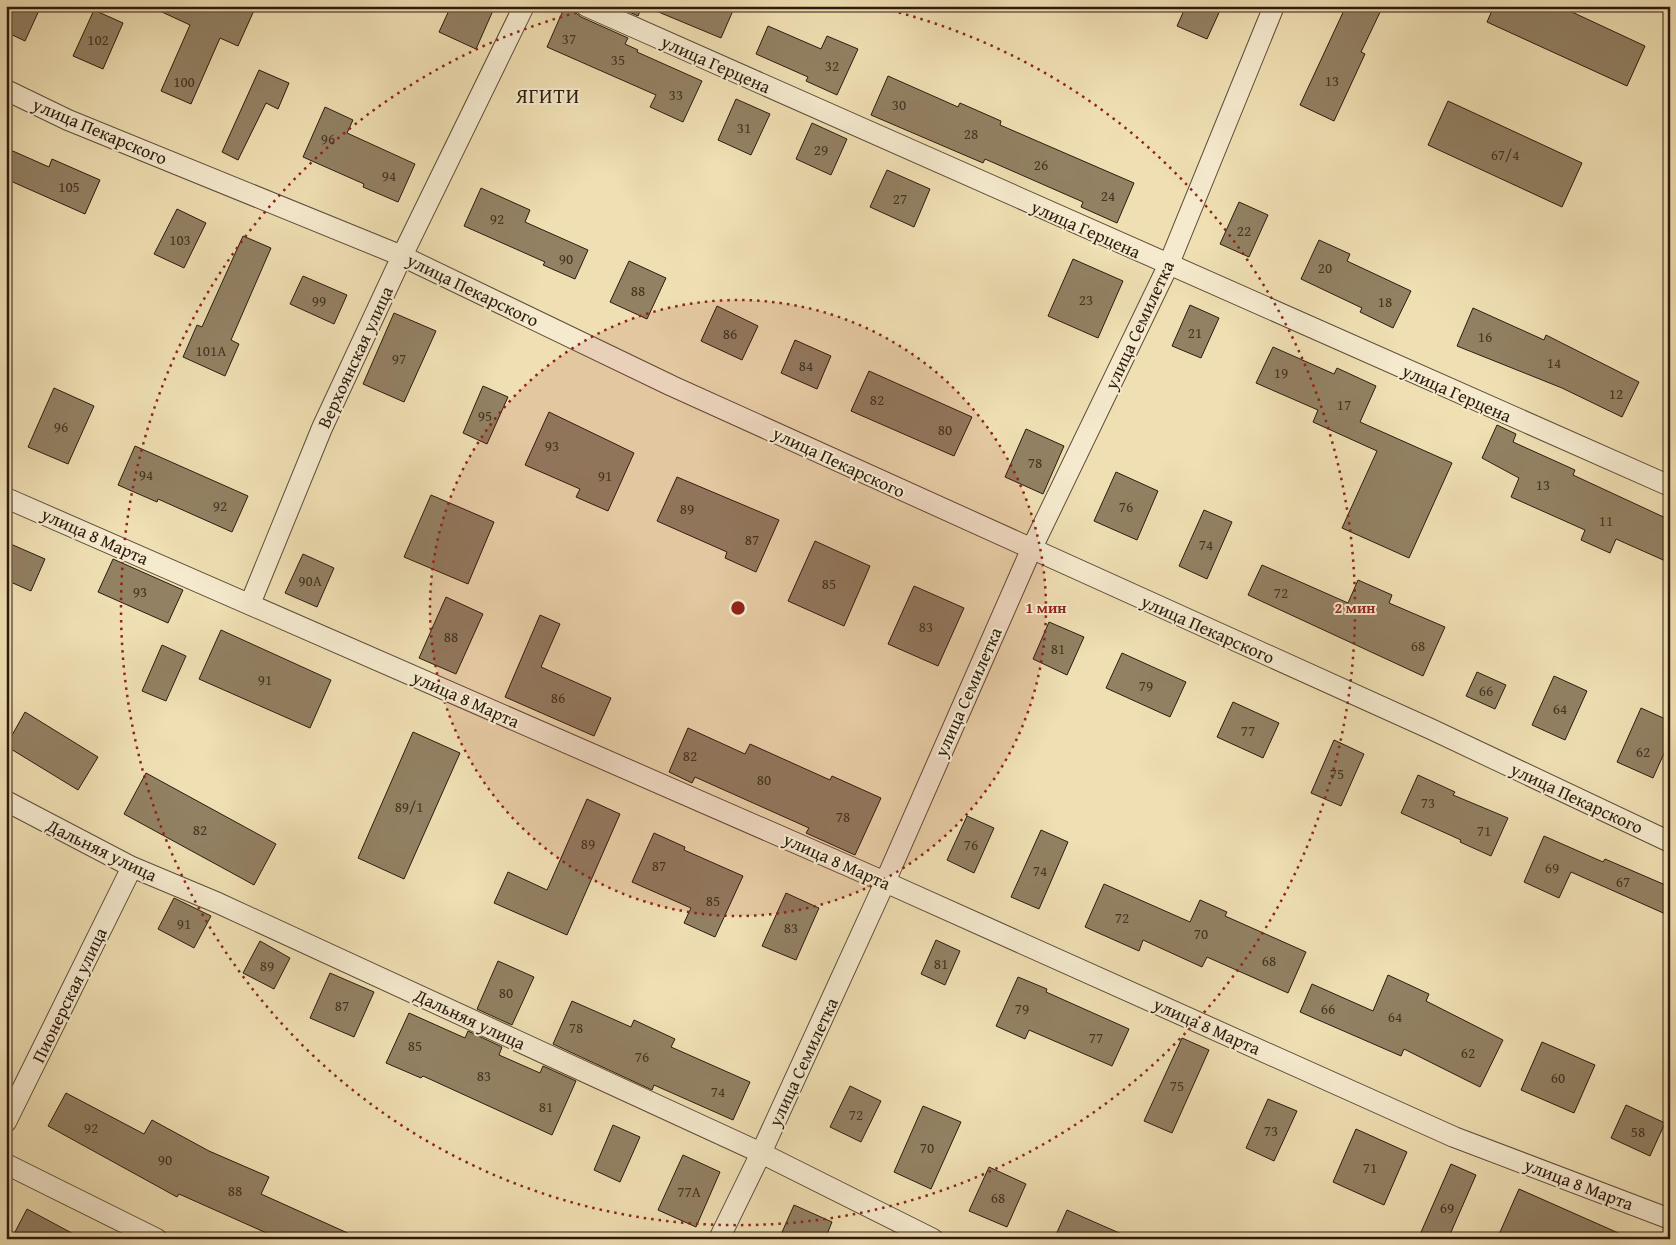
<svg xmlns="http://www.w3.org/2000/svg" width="1676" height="1245" font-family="'Gentium Book Plus',serif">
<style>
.building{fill:#928163;stroke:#2d1b0d}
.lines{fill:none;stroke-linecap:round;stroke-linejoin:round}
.minor-casing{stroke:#5e4c36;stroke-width:22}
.minor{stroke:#f5eace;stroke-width:20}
.ring{fill:none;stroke:#8f2418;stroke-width:2.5;stroke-dasharray:2.5 5}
.labels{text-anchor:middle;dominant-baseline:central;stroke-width:4;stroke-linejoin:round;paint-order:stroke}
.number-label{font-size:15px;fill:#463422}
.street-label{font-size:18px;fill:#2d1b0d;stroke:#f5eace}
.quarter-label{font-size:20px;letter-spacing:1px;fill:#2d1b0d;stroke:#f5eace}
.centre{fill:#8f2418;stroke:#f5eace;stroke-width:2.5}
.ring-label{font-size:15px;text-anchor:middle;font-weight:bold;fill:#8f2418;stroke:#f5eace;stroke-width:4;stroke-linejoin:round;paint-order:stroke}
</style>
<rect width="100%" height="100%" fill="#efdfb3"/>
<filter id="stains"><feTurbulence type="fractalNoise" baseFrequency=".004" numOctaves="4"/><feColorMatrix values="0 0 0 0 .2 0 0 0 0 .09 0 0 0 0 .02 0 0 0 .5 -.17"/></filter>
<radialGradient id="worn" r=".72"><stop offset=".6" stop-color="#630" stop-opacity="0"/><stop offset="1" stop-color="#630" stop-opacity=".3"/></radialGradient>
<path class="building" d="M6 6H41L25 41 6 32Z
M149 6H256L238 46 220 38 191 104 161 91 190 25Z
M451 6H495L476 49 439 32Z
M565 6H574L576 13 581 17 628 38 625 44 638 50 637 52 702 81 683 122 650 107 656 95 547 47Z
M616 6H642L638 16Z
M644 6H735L721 38Z
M1186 6H1222L1207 39 1177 26Z
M1346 6H1383L1361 52 1365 54 1334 121 1300 105Z
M1494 6H1559L1645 46 1627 86 1487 22Z
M94 10 123 23 103 69 73 56Z
M768 26 821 49 827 36 858 49 837 95 806 81 808 77 756 54Z
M259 70 289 83 278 109 266 103 238 160 222 152Z
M888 76 958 107 960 103 1001 121 1000 125 1134 183 1117 223 1081 207 1083 202 985 159 983 163 871 115Z
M736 99 770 114 751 155 718 140Z
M1448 101 1582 163 1562 207 1428 145Z
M325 107 353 120 347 133 415 164 398 202 363 187 364 184 303 157Z
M812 123 847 139 831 175 796 159Z
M6 148 49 167 52 159 100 180 85 214 6 179Z
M887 170 930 189 914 227 870 207Z
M481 188 530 210 525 222 588 250 575 279 543 265 545 262 464 226Z
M1239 202 1268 215 1249 257 1220 244Z
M177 209 206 223 184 268 154 254Z
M243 236 271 248 231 340 239 344 225 376 183 357 197 325 202 327Z
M1319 240 1350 254 1347 261 1411 291 1393 328 1360 312 1362 308 1301 279Z
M1073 259 1123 281 1098 338 1048 316Z
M629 261 666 278 647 319 610 302Z
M303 276 347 295 334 324 290 304Z
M1190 305 1219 318 1201 358 1172 346Z
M717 306 758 326 742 360 701 341Z
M1473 308 1544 340 1546 335 1639 382 1622 417 1562 388 1457 346Z
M394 313 436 331 404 402 363 384Z
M795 340 831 356 817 389 781 373Z
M1273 347 1334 374 1337 368 1376 386 1360 422 1452 463 1409 558 1342 528 1377 451 1313 422 1318 410 1256 383Z
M869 371 972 417 954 456 851 411Z
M483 386 508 397 487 444 463 433Z
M54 388 94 406 68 464 28 447Z
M549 412 634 453 608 511 576 497 580 489 525 465Z
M1497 425 1516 434 1513 442 1575 470 1573 475 1670 520V563L1616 539 1610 553 1581 540 1585 530 1511 497 1519 478 1482 458Z
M1026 429 1064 446 1043 494 1005 477Z
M135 446 248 496 232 532 158 499 157 502 118 485Z
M1116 472 1158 491 1137 540 1094 521Z
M677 477 779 520 756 572 725 558 727 552 657 521Z
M431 495 494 522 468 584 404 557Z
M1204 510 1232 522 1207 579 1179 566Z
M815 541 870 566 844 626 788 601Z
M6 542 45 559 31 591 6 580Z
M303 554 334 568 317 607 285 593Z
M113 559 183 590 168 623 98 592Z
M1262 565 1348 603 1358 580 1392 595 1389 603 1445 627 1423 676 1248 595Z
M914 586 964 608 938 666 888 644Z
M446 597 483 614 456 674 419 658Z
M540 615 560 624 541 667 611 698 594 736 505 697Z
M1049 622 1084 637 1067 675 1033 659Z
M221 630 331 680 310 728 199 679Z
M162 645 186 656 166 701 142 691Z
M1122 653 1186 682 1170 717 1106 688Z
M1477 672 1506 685 1495 709 1466 696Z
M1554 676 1587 691 1565 740 1532 725Z
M1233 702 1279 723 1263 758 1217 737Z
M1641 708 1670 721V740L1653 778 1617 762Z
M25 712 98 757 78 790 6 746Z
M688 728 745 754 750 744 830 780 832 776 881 798 855 855 806 833 809 828 695 777 692 783 669 772Z
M413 732 460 753 404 879 358 858Z
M1334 740 1364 754 1341 806 1311 793Z
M146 773 276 844 254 885 124 814Z
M1418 775 1455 792 1453 795 1508 818 1491 856 1460 842 1461 840 1401 813Z
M587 799 620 814 567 935 494 903 508 872 547 890Z
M967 816 994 828 974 873 947 860Z
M1041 830 1068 842 1039 909 1011 897Z
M654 833 685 847 684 850 743 876 715 937 684 923 691 908 632 882Z
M1544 836 1603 862 1605 859 1670 887V916L1571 872 1559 898 1524 882Z
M1104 884 1190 922 1200 900 1227 912 1225 916 1306 952 1288 993 1207 957 1202 967 1143 940 1139 951 1085 927Z
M786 893 819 908 796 960 762 946Z
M174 898 211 916 194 948 158 929Z
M936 940 960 951 945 985 921 974Z
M260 941 290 958 274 989 243 973Z
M498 961 534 977 512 1025 477 1009Z
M330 973 374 992 354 1037 310 1018Z
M1388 975 1429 994 1426 1001 1503 1040 1480 1087 1404 1049 1401 1056 1300 1012 1312 984 1373 1011Z
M1018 977 1047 989 1046 992 1129 1029 1112 1066 1029 1030 1025 1039 996 1026Z
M572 1001 631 1027 634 1020 675 1039 671 1047 750 1082 733 1120 654 1085 652 1090 553 1044Z
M409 1013 465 1038 468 1031 502 1047 499 1055 540 1073 543 1066 576 1081 552 1135 423 1076 421 1078 386 1063Z
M1182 1038 1209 1050 1172 1133 1144 1121Z
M1542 1042 1595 1065 1574 1113 1521 1090Z
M850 1086 881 1101 861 1142 830 1127Z
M66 1093 144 1134 152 1120 209 1151 269 1177 261 1194 361 1239H280L179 1194 177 1197 48 1126Z
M1268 1099 1297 1111 1274 1161 1246 1148Z
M1626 1105 1665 1123 1650 1156 1611 1138Z
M923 1106 961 1122 931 1189 894 1172Z
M613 1125 640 1137 620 1182 594 1170Z
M1356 1129 1407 1152 1384 1205 1333 1182Z
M683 1155 720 1172 696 1227 658 1210Z
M1451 1164 1476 1175 1448 1239H1418Z
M989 1167 1026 1184 1007 1227 969 1211Z
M1519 1189 1632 1239H1497Z
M794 1205 832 1222 825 1239H779Z
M27 1209 83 1239H28L15 1232Z
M1067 1210 1133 1239H1054Z"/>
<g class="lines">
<defs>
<path id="minor" d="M586 6 1670 486
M6 90 68 120 402 256 672 386 1433 730 1670 842
M6 498 885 882 1454 1137 1670 1219
M250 604 322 428 402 256 524 6
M6 801 132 867 218 903 761 1153 933 1239
M6 1122 132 867
M6 1164 157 1239
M719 1239 761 1153 885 882 1031 550 1168 266 1274 6"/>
</defs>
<use href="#minor" class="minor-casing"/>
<use href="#minor" class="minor"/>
</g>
<circle cx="738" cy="608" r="308" fill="#8f2418" fill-opacity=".12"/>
<g class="ring">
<circle cx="738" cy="608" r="308"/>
<path d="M877 7A617 617 0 1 1 599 7"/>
</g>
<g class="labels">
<g class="number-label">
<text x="569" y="38">37</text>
<text x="98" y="39">102</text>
<text x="618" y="59">35</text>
<text x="832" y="65">32</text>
<text x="1332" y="80">13</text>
<text x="184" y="81">100</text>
<text x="676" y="94">33</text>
<text x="899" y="104">30</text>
<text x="744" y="127">31</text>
<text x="971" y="133">28</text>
<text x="328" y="138">96</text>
<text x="821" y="149">29</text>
<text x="1505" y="154">67/4</text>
<text x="1041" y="164">26</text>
<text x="389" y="175">94</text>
<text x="69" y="186">105</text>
<text x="1108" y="195">24</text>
<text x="900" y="198">27</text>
<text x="497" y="218">92</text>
<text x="1244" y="230">22</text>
<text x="180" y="239">103</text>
<text x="566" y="258">90</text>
<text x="1325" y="267">20</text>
<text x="638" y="290">88</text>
<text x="1086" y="299">23</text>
<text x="319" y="300">99</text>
<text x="1385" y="301">18</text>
<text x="1195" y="332">21</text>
<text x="730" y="333">86</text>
<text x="1485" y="336">16</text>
<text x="211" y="350">101А</text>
<text x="399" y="358">97</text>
<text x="1554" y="362">14</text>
<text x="806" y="365">84</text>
<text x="1281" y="372">19</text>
<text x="1616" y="393">12</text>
<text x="877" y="399">82</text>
<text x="1344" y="404">17</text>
<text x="485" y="415">95</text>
<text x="61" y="426">96</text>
<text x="945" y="429">80</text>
<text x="552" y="445">93</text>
<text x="1035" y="462">78</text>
<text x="146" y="474">94</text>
<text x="605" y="475">91</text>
<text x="1543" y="484">13</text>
<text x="220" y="505">92</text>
<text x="1126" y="506">76</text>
<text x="687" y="508">89</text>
<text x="1606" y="520">11</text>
<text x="752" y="539">87</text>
<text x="1206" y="544">74</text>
<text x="310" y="580">90А</text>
<text x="829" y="583">85</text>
<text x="140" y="591">93</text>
<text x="1281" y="592">72</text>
<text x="926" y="626">83</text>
<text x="451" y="636">88</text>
<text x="1418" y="645">68</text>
<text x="1058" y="648">81</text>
<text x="265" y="679">91</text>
<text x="1146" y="685">79</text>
<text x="1486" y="690">66</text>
<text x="558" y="697">86</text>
<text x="1560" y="708">64</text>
<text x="1248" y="730">77</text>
<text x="1643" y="751">62</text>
<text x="690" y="755">82</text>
<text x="1337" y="773">75</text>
<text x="764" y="779">80</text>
<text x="1428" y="802">73</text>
<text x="409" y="806">89/1</text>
<text x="843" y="816">78</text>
<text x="200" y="829">82</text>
<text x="1484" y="830">71</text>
<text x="588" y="843">89</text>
<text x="971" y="844">76</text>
<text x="659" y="865">87</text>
<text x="1552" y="867">69</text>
<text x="1040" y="870">74</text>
<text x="1623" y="881">67</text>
<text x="713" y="900">85</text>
<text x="1122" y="917">72</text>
<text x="184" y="923">91</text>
<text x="791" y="927">83</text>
<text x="1201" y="933">70</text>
<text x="1269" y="960">68</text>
<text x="941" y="963">81</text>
<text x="267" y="965">89</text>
<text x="506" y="992">80</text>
<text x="342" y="1005">87</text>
<text x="1022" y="1008">79</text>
<text x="1328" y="1008">66</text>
<text x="1395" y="1016">64</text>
<text x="576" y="1027">78</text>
<text x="1096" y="1037">77</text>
<text x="415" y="1045">85</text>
<text x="1468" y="1052">62</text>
<text x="642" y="1056">76</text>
<text x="484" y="1075">83</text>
<text x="1558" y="1077">60</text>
<text x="1177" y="1085">75</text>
<text x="718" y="1091">74</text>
<text x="546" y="1106">81</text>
<text x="856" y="1114">72</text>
<text x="91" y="1127">92</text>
<text x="1271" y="1130">73</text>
<text x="1638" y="1131">58</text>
<text x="927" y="1147">70</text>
<text x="165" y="1159">90</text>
<text x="1370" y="1167">71</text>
<text x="235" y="1190">88</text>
<text x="689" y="1191">77А</text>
<text x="998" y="1197">68</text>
<text x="1447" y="1207">69</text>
</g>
<g class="street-label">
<text transform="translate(716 64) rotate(24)">улица Герцена</text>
<text transform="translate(100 131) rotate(23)">улица Пекарского</text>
<text transform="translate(1086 229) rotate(24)">улица Герцена</text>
<text transform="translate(473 290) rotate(26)">улица Пекарского</text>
<text transform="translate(1139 325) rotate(-65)">улица Семилетка</text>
<text transform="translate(355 357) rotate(-65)">Верхоянская улица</text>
<text transform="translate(1457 393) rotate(24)">улица Герцена</text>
<text transform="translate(839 462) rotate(25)">улица Пекарского</text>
<text transform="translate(95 536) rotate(24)">улица 8 Марта</text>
<text transform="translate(1208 629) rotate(24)">улица Пекарского</text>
<text transform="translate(968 692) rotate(-66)">улица Семилетка</text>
<text transform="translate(466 699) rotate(24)">улица 8 Марта</text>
<text transform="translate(1577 798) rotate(25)">улица Пекарского</text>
<text transform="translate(102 850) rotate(26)">Дальняя улица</text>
<text transform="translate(837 861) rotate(24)">улица 8 Марта</text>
<text transform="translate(69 995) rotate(-64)">Пионерская улица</text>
<text transform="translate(470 1019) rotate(25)">Дальняя улица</text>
<text transform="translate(1207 1026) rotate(24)">улица 8 Марта</text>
<text transform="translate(803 1062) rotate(-65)">улица Семилетка</text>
<text transform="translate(1579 1184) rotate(21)">улица 8 Марта</text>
</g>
<g class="quarter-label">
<text x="548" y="95">ЯГИТИ</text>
</g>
</g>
<circle cx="738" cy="608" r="8" class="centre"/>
<g class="ring-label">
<text x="1046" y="613">1 мин</text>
<text x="1355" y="613">2 мин</text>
</g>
<rect width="1676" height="1245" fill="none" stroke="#efdfb3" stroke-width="25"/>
<rect x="8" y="8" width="1661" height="1230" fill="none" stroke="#2d1b0d" stroke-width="2.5"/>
<rect x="12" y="12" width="1651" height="1220" fill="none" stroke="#2d1b0d"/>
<rect width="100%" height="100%" filter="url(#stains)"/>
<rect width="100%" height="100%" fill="url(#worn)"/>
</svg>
